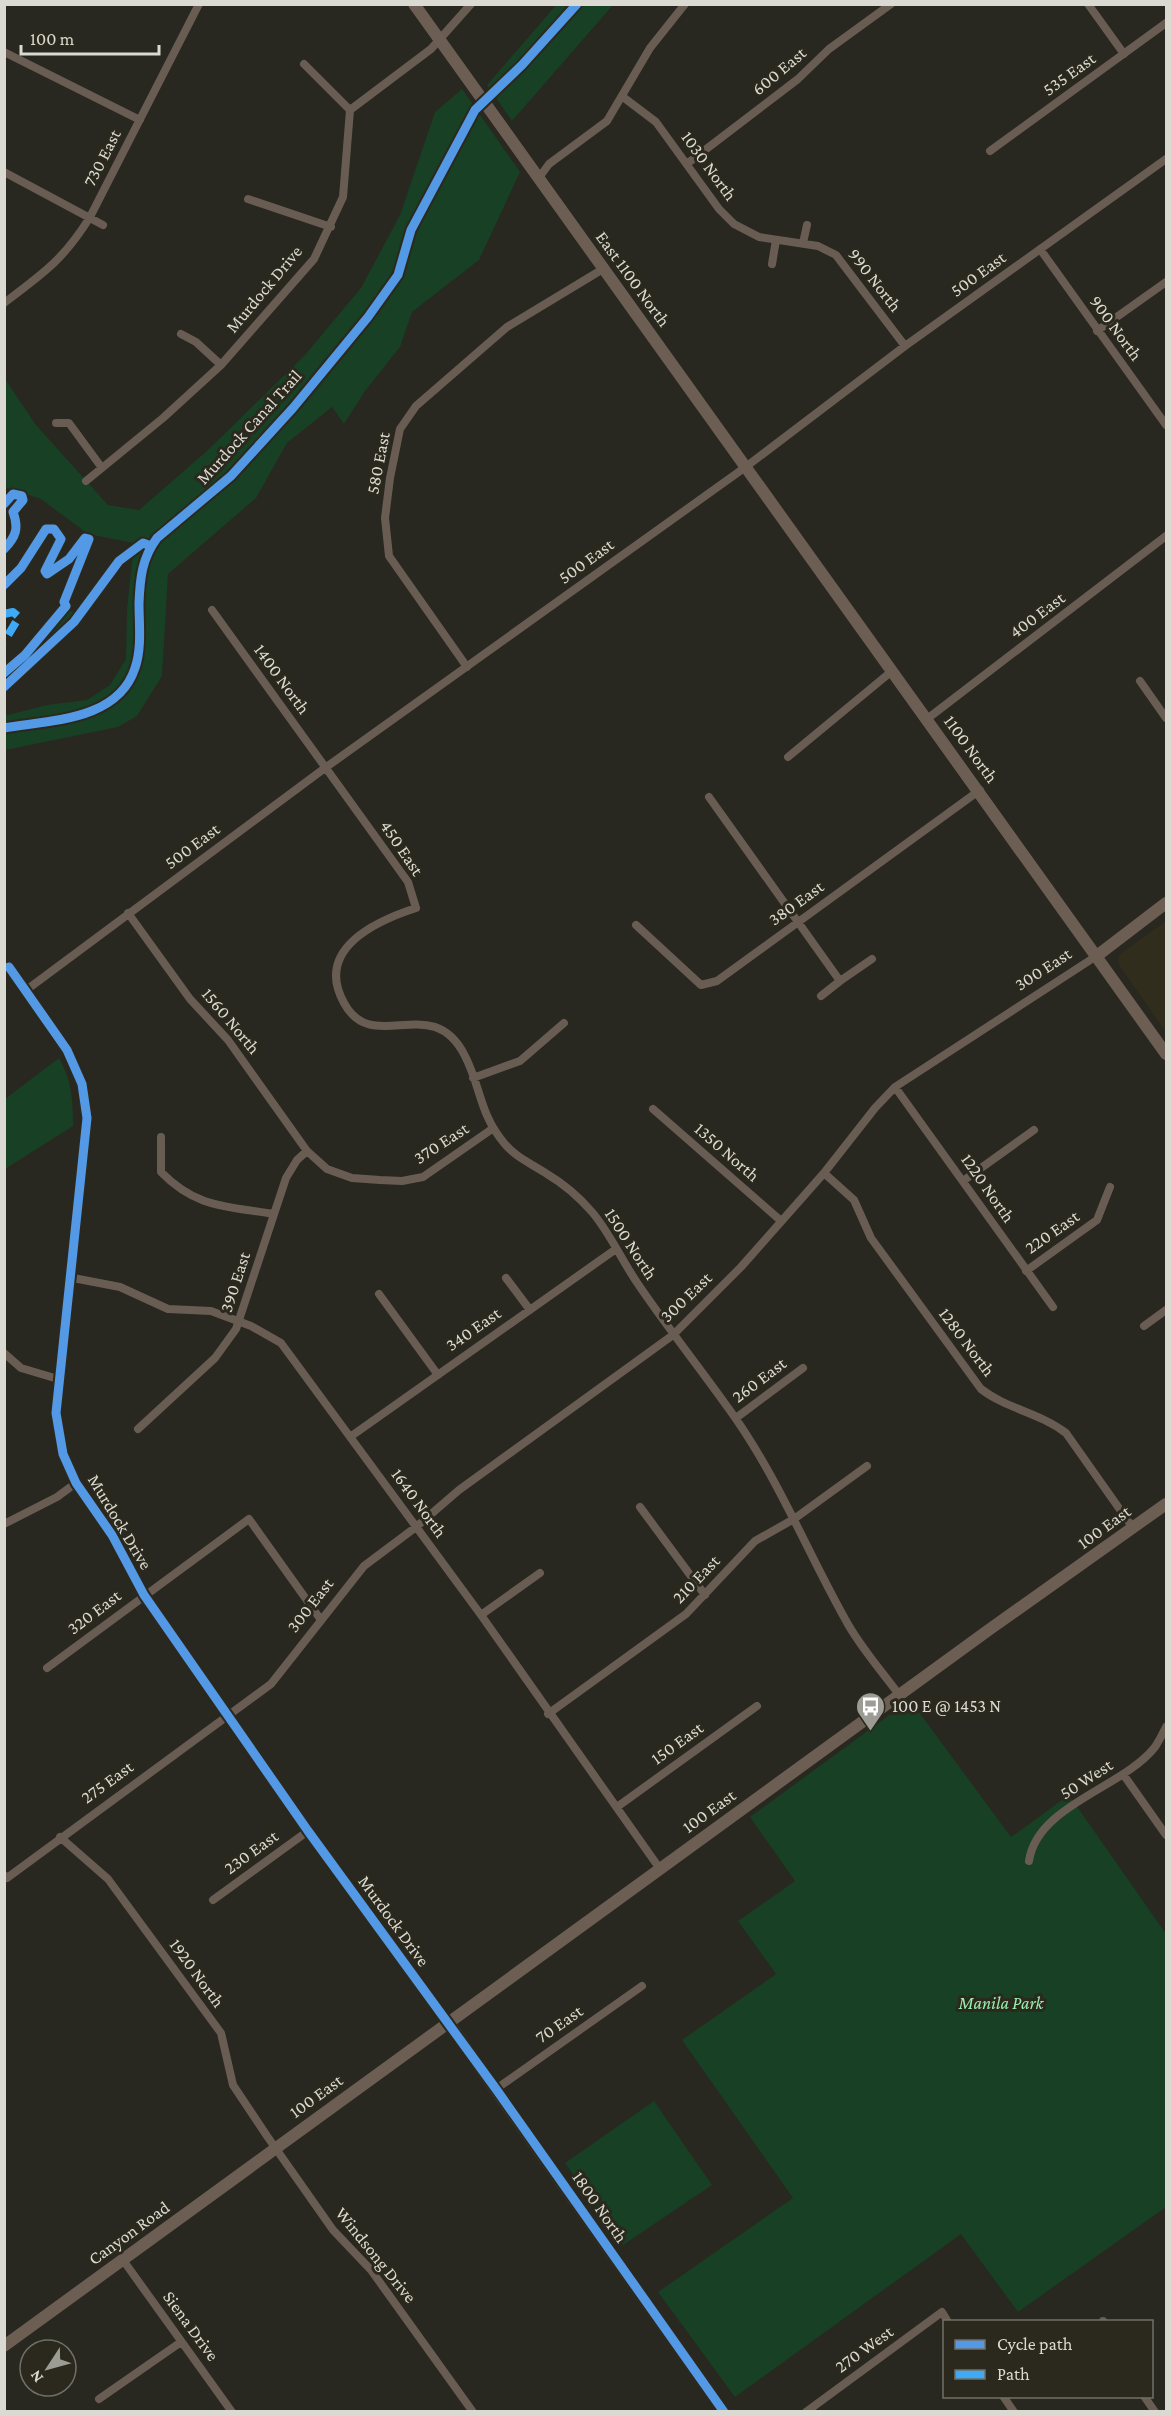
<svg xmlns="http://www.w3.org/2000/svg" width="1171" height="2416" font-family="'Crimson Pro',serif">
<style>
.built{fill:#312d1d}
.green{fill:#184024}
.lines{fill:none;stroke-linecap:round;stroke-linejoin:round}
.street{stroke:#695d53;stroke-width:8}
.secondary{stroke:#6c5e53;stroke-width:12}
.quiet{stroke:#3fa9f5;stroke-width:8;stroke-dasharray:15 8;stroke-linecap:butt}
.cycleway-casing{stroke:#2b291d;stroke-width:13}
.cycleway{stroke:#5399e6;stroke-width:9}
.labels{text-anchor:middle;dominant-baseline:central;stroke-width:6;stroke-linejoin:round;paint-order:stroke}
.street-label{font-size:18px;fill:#dbdad2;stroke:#2b291d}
.poi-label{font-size:18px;fill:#dbdad2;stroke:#2b291d;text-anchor:start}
.park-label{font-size:18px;font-style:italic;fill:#96efad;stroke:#2b291d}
</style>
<rect width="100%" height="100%" fill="#282720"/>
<path class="built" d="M1166 921V1032L1119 965V955Z"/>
<path class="green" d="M557 4 613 5 512 121 487 85Z
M462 89 520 172 479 260 412 312 400 347 365 391 344 424 332 407 287 443 256 498 168 574 162 676 137 716 118 727 5 750 4 716 47 705 87 700 110 685 126 659 127 609 134 543 88 534 41 499 5 487V379L36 425 108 505 139 510 208 450 305 355 361 288 400 215 435 112Z
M64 608 79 614 51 644 43 634Z
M59 1058C72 1081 73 1100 73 1126L5 1169V1099Z
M910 1700 1011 1837 1069 1795 1166 1934V2207L1018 2312 961 2234 735 2397 658 2292 793 2198 682 2040 776 1974 738 1921 795 1881 750 1817Z
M654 2101 712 2185 623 2245 565 2163Z"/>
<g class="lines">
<path class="street" d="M1088 4 1124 54
M4 52 140 120
M304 64 350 110
M623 97 656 122 719 209 734 224 759 237 818 246 836 255 905 346
M990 151 1166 23
M688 163 798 79 829 49 891 4
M4 172 103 225
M538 179 549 164 607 121 650 48 685 4
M248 199 331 227
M803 243 807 225
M1040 249 1166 425
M772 264 776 240
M4 303C44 273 64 259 90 217L199 4
M1097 331 1166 282
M181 334 196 342 221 365
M56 423H69L102 468
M86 481 163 418 221 365 314 259 343 197 350 110 431 49 471 4
M212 610 408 882 416 908C376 921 314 949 344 1003 373 1057 432 990 465 1056 481 1087 479 1113 504 1143 515 1157 532 1164 547 1174 564 1184 579 1197 592 1212 610 1233 622 1261 638 1284 669 1330 704 1373 736 1419 781 1484 810 1558 849 1626 863 1650 883 1673 900 1696
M467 667 389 556 385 518 390 478 400 429 416 406 507 327 603 269
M1140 681 1166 718
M927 719 1166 536
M788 757 892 671
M709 797 840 981 821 996
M128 913 190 999 228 1040 307 1151 327 1169 352 1178 380 1180 402 1181 423 1177 492 1129
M636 925 701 985 717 981 980 790
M9 967 67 1050 82 1084 87 1118 56 1413 63 1454 76 1483 112 1535 144 1595 308 1831 448 2022
M840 981 872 959
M25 991 325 768 747 466 905 346 1166 159
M473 1078 520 1061 564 1023
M895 1087 1053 1307
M653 1109 780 1220
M161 1137V1172C196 1208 226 1206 274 1214
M824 1173 854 1200 871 1238 981 1389C1007 1409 1040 1413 1066 1433L1133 1528
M963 1181 1034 1130
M1026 1271 1097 1220 1110 1187
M68 1277 120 1287 168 1309 211 1311 251 1326 281 1343 481 1615 660 1869
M506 1278 530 1310
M379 1294 438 1375
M1144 1326 1166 1310
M4 1353 21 1368 58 1379
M736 1418 803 1368
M138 1429 215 1358 236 1329 286 1178 297 1160 307 1151
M350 1437 616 1249
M640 1507 705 1595
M4 1524 57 1497 76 1483
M481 1615 540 1573
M47 1668 249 1519 321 1620
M548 1714 686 1614 755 1541 794 1519 867 1466
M1123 1774 1166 1835
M617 1807 757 1706
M60 1837 108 1879 221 2033 233 2085 267 2136 333 2230 371 2270 473 2412
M1029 1861C1037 1805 1123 1788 1155 1747 1159 1741 1163 1733 1166 1727
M4 1875 7 1878 271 1684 364 1566 416 1527 459 1490 673 1335 741 1267 824 1173 875 1108 895 1087 1098 955
M213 1900 308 1831
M496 2089 642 1986
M123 2260 232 2412
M1103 2321V2322
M1003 2396 1014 2412
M1144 2396 1155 2412
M99 2399 181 2342
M806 2412 942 2312 948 2322"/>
<path class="secondary" d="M414 4 1166 1054
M1098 955 1166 903
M448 2022 724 2412
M4 2346 990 1629 1166 1504"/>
<path class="quiet" d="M4 614 13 612 19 617 4 642"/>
<defs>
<path id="cycleway" d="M4 504 13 494 22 496 23 500 13 512C19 528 16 537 4 549
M4 585 21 568 46 529H54L61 539 45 571 47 574 69 559 85 538 89 539 64 602 66 606 25 655 4 673
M4 687 74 622 119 561 143 543 151 546
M4 728C50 720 118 721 135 668 142 648 139 624 139 603 140 578 142 558 157 538L231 476 293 408 368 317 398 275 411 230 475 110 522 65 577 4
M9 967 67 1050 82 1084 87 1118 56 1413 63 1454 76 1483 112 1535 144 1595 308 1831 496 2089 724 2412"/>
</defs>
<use href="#cycleway" class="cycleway-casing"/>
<use href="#cycleway" class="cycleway"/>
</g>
<defs>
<symbol id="bus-pin" viewBox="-11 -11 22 30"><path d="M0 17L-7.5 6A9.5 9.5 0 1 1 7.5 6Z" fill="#9c9b94" stroke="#2b291d"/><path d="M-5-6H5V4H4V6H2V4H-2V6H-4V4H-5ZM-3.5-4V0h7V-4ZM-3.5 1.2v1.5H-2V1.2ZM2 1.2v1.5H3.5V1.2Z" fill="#fff"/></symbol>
</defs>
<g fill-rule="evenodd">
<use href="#bus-pin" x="854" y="1690" width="33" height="45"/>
</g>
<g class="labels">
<g class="street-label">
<text transform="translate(779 71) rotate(-40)">600 East</text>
<text transform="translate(1069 74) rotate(-36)">535 East</text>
<text transform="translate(102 158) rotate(-63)">730 East</text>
<text transform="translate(709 166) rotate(54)">1030 North</text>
<text transform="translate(978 274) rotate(-36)">500 East</text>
<text transform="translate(633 279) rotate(54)">East 1100 North</text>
<text transform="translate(875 280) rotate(52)">990 North</text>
<text transform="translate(264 289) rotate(-50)">Murdock Drive</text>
<text transform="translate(1116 328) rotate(54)">900 North</text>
<text transform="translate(249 427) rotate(-48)">Murdock Canal Trail</text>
<text transform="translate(378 463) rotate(-79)">580 East</text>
<text transform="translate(586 561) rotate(-36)">500 East</text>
<text transform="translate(1037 615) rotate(-37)">400 East</text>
<text transform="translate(282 679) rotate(54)">1400 North</text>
<text transform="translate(971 749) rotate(54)">1100 North</text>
<text transform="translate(192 846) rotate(-37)">500 East</text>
<text transform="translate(402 848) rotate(56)">450 East</text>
<text transform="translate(796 903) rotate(-36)">380 East</text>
<text transform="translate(1043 969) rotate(-33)">300 East</text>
<text transform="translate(231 1021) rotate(50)">1560 North</text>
<text transform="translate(441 1143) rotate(-33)">370 East</text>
<text transform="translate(727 1152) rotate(41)">1350 North</text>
<text transform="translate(988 1188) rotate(55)">1220 North</text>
<text transform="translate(1052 1232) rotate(-35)">220 East</text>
<text transform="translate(631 1244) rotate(57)">1500 North</text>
<text transform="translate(235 1282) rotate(-72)">390 East</text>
<text transform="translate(686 1297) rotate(-44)">300 East</text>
<text transform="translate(473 1329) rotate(-35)">340 East</text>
<text transform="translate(967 1342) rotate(53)">1280 North</text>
<text transform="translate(759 1380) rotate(-37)">260 East</text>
<text transform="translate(419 1503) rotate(54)">1640 North</text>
<text transform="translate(120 1522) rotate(59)">Murdock Drive</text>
<text transform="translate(1104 1527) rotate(-36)">100 East</text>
<text transform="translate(696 1579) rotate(-46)">210 East</text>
<text transform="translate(310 1605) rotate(-52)">300 East</text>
<text transform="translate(94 1612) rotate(-37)">320 East</text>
<text transform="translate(677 1743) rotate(-36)">150 East</text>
<text transform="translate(1086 1779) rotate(-33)">50 West</text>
<text transform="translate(107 1782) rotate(-36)">275 East</text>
<text transform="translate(709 1811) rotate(-36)">100 East</text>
<text transform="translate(251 1852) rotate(-36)">230 East</text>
<text transform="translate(394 1921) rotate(54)">Murdock Drive</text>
<text transform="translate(197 1973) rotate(54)">1920 North</text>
<text transform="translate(559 2024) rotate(-35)">70 East</text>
<text transform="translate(316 2096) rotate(-36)">100 East</text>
<text transform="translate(600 2207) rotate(55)">1800 North</text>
<text transform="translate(129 2233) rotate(-36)">Canyon Road</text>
<text transform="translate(376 2255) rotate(51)">Windsong Drive</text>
<text transform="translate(191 2326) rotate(54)">Siena Drive</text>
<text transform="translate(864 2349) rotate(-36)">270 West</text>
</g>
<g class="poi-label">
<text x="892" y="1706">100 E @ 1453 N</text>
</g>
<g class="park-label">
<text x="1001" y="2003">Manila Park</text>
</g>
</g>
<rect width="1171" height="2416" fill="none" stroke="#dbdad2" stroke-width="12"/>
<rect x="943" y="2320" width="210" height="78" fill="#2b291d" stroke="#717065" stroke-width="1.5"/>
<rect x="955" y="2340" width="30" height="9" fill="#5399e6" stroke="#717065" stroke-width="1.5"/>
<text x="997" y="2350" font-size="18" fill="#dbdad2">Cycle path</text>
<rect x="955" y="2370" width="30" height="9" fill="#3fa9f5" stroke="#717065" stroke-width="1.5"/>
<text x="997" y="2380" font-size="18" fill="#dbdad2">Path</text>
<g transform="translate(48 2368) rotate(234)"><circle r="28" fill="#2b291d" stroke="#717065" stroke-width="1.5"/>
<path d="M0-4.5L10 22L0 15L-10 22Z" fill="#9c9b94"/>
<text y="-9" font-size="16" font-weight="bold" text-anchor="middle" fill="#dbdad2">N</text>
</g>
<path d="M21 45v9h138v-9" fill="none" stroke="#dbdad2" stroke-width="3"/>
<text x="30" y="45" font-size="18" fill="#dbdad2" stroke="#2b291d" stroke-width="4.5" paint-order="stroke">100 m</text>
</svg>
